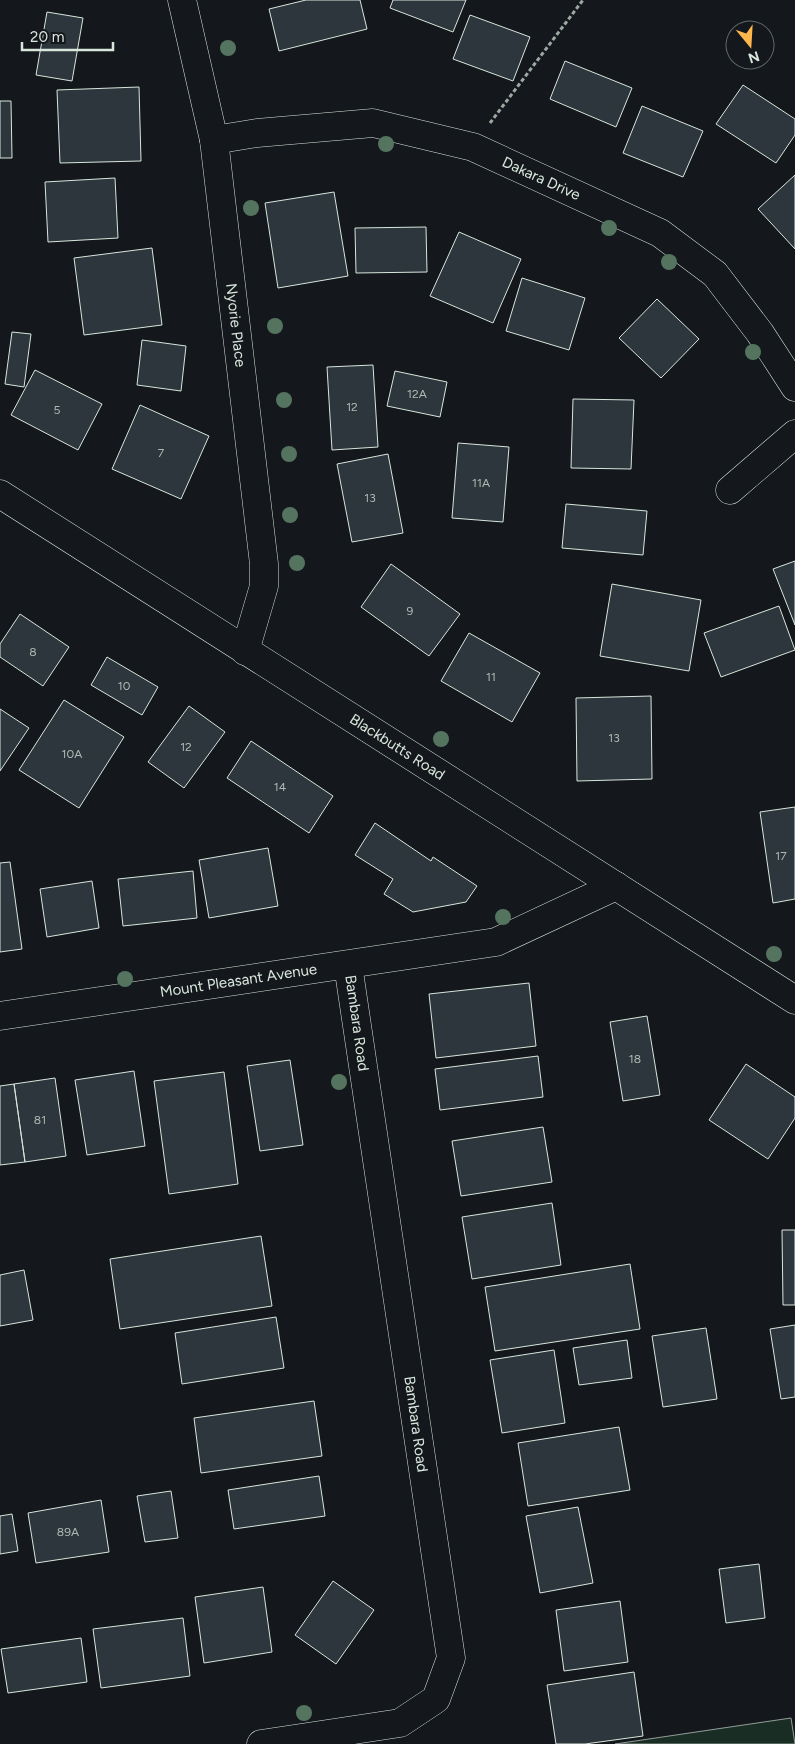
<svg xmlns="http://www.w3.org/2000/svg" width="795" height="1744" font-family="Figtree,sans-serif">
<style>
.green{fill:#1a2d24;stroke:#939e99}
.building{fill:#2c363c;stroke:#d8e6dc}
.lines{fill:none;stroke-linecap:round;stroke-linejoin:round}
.minor-casing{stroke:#d8e6dc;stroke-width:29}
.tertiary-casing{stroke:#d8e6dc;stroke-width:29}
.path{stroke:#9da8a2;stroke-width:3;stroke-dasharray:4 2.5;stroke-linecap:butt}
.minor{stroke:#14181c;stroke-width:28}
.tertiary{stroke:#14181c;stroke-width:28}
.tree{fill:#55745f}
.labels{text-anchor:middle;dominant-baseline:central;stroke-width:4;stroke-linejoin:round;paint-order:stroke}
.number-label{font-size:12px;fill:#adbab4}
.street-label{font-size:15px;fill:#d8e6dc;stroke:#14181c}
</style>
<rect width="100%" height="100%" fill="#14181c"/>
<path class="green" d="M791 1718 795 1744H615Z"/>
<path class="building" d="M306 0H360L367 29 279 51 269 9Z
M393 0H466L453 32 390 8Z
M47 12 83 18 72 81 36 75Z
M470 15 530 37 513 81 453 59Z
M565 61 632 88 616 127 550 99Z
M743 85 795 119V135L776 163 716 124Z
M139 87 141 161 60 163 57 90Z
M0 101H11L12 158H0Z
M642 106 703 131 683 177 623 153Z
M795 175V249L758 209Z
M115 178 118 238 48 242 45 182Z
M334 192 348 276 278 288 265 203Z
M426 227 427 272 356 273 355 228Z
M459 232 521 259 493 323 430 296Z
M152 248 162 325 84 335 74 258Z
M522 278 585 298 569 350 506 331Z
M657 299 699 339 661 378 619 338Z
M12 332 31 334 24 387 5 384Z
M142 340 186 346 181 391 137 385Z
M373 365 378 447 332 450 327 367Z
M35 370 102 404 78 450 11 415Z
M395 371 447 382 440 417 387 406Z
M573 399 634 400 631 469 571 468Z
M140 405 209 436 181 499 112 469Z
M458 443 509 447 503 522 452 518Z
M388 454 403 533 352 542 337 464Z
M566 504 647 511 643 555 562 548Z
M795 561V625L773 569Z
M391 564 460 614 429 656 361 607Z
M612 584 701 600 689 671 600 656Z
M779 606 795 650 721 677 704 633Z
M20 614 69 647 43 686 0 657V644Z
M469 633 540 673 512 722 441 681Z
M107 657 158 687 142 715 91 685Z
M651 696 652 779 577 781 576 698Z
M64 700 124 737 79 808 19 770Z
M189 706 225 732 184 788 148 762Z
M0 709 29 728 0 771Z
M251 741 333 796 309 833 227 778Z
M795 807V899L773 903 760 812Z
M375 823 431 861 433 857 477 886 466 902 413 912 384 894 393 879 355 855Z
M268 848 278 906 209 918 199 860Z
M10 862 22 949 0 952V863Z
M193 871 197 918 123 926 118 879Z
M92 881 99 928 47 937 40 889Z
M529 983 536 1046 436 1058 429 994Z
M647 1016 660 1095 623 1101 610 1022Z
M538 1056 543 1097 440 1110 435 1069Z
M290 1060 303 1145 260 1151 247 1066Z
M746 1064 795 1097V1118L768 1159 709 1120Z
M134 1071 145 1146 87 1155 75 1080Z
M224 1072 238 1184 169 1194 154 1081Z
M55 1078 66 1156 25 1162 14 1084Z
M14 1084 25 1162 0 1165V1086Z
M543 1127 552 1182 461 1196 452 1141Z
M552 1203 561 1265 472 1279 462 1217Z
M782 1230H795V1305H783Z
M261 1236 272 1306 120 1329 110 1259Z
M630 1264 640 1329 495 1351 485 1287Z
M24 1270 33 1320 0 1326V1275Z
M276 1317 284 1368 182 1384 175 1333Z
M795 1325V1397L781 1399 770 1329Z
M706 1328 717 1399 663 1407 652 1336Z
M627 1340 632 1378 579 1385 573 1348Z
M554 1350 565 1423 502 1433 490 1360Z
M314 1401 322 1456 201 1473 194 1418Z
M619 1427 630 1490 528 1506 518 1443Z
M319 1476 325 1516 234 1529 228 1490Z
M171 1491 178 1538 145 1542 137 1496Z
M101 1500 109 1552 36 1563 28 1513Z
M578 1507 593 1583 540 1593 526 1516Z
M12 1514 18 1551 0 1554V1516Z
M759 1564 765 1618 726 1623 719 1569Z
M333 1581 374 1610 336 1664 295 1635Z
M263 1587 272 1652 204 1663 195 1597Z
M620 1601 628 1662 564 1671 556 1610Z
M183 1618 190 1676 101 1688 93 1629Z
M81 1638 87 1682 8 1693 1 1649Z
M634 1672 643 1736 585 1744H556L547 1685Z"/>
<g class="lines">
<defs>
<g id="minor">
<path id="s1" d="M182 0 214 140 264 564V586L245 651"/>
<path id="s2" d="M214 140 257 133 373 123 473 147 660 233 715 274 760 333 795 387"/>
<path d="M730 490 795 434"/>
<path id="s3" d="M0 1016 496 942 616 886"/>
<path d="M261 1744 400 1723 436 1699 451 1658 348 965"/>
</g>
<g id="tertiary">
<path id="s4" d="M0 494 795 1000"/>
</g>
</defs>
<use href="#minor" class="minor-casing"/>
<use href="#tertiary" class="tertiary-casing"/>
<path class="path" d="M490 123 583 0"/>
<use href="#minor" class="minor"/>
<use href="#tertiary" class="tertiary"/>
</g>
<g class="tree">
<circle cx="228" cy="48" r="8"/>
<circle cx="386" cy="144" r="8"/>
<circle cx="251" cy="208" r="8"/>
<circle cx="609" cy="228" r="8"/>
<circle cx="669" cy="262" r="8"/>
<circle cx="275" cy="326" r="8"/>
<circle cx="753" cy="352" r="8"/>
<circle cx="284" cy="400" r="8"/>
<circle cx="289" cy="454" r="8"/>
<circle cx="290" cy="515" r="8"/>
<circle cx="297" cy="563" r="8"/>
<circle cx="441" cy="739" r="8"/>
<circle cx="503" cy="917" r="8"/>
<circle cx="774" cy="954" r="8"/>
<circle cx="125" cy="979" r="8"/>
<circle cx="339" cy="1082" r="8"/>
<circle cx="304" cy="1713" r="8"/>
</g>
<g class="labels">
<g class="number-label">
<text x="417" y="394">12A</text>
<text x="352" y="407">12</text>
<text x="57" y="410">5</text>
<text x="161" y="453">7</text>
<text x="481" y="483">11A</text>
<text x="370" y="498">13</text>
<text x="410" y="611">9</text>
<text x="33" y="652">8</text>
<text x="491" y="677">11</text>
<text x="124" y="686">10</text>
<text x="614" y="738">13</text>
<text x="186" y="747">12</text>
<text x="72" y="754">10A</text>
<text x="280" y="787">14</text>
<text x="781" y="856">17</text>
<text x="635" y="1059">18</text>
<text x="40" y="1120">81</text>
<text x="68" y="1532">89A</text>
</g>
<g class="street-label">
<text stroke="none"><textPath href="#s2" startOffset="338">Dakara Drive</textPath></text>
<text stroke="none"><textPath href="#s1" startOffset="330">Nyorie Place</textPath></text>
<text stroke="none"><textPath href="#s4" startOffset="471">Blackbutts Road</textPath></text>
<text stroke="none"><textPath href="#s3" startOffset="241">Mount Pleasant Avenue</textPath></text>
<text transform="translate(357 1023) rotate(82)">Bambara Road</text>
<text transform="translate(416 1424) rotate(82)">Bambara Road</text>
</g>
</g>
<g transform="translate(750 45) rotate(162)"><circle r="24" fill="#14181c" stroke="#626a69"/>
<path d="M0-4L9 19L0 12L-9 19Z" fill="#ffb74d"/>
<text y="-8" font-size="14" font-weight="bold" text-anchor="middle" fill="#d8e6dc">N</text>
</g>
<path d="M22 42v8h91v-8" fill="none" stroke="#d8e6dc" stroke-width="2.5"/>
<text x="30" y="42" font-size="15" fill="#d8e6dc" stroke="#14181c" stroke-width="4" paint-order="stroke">20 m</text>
</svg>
